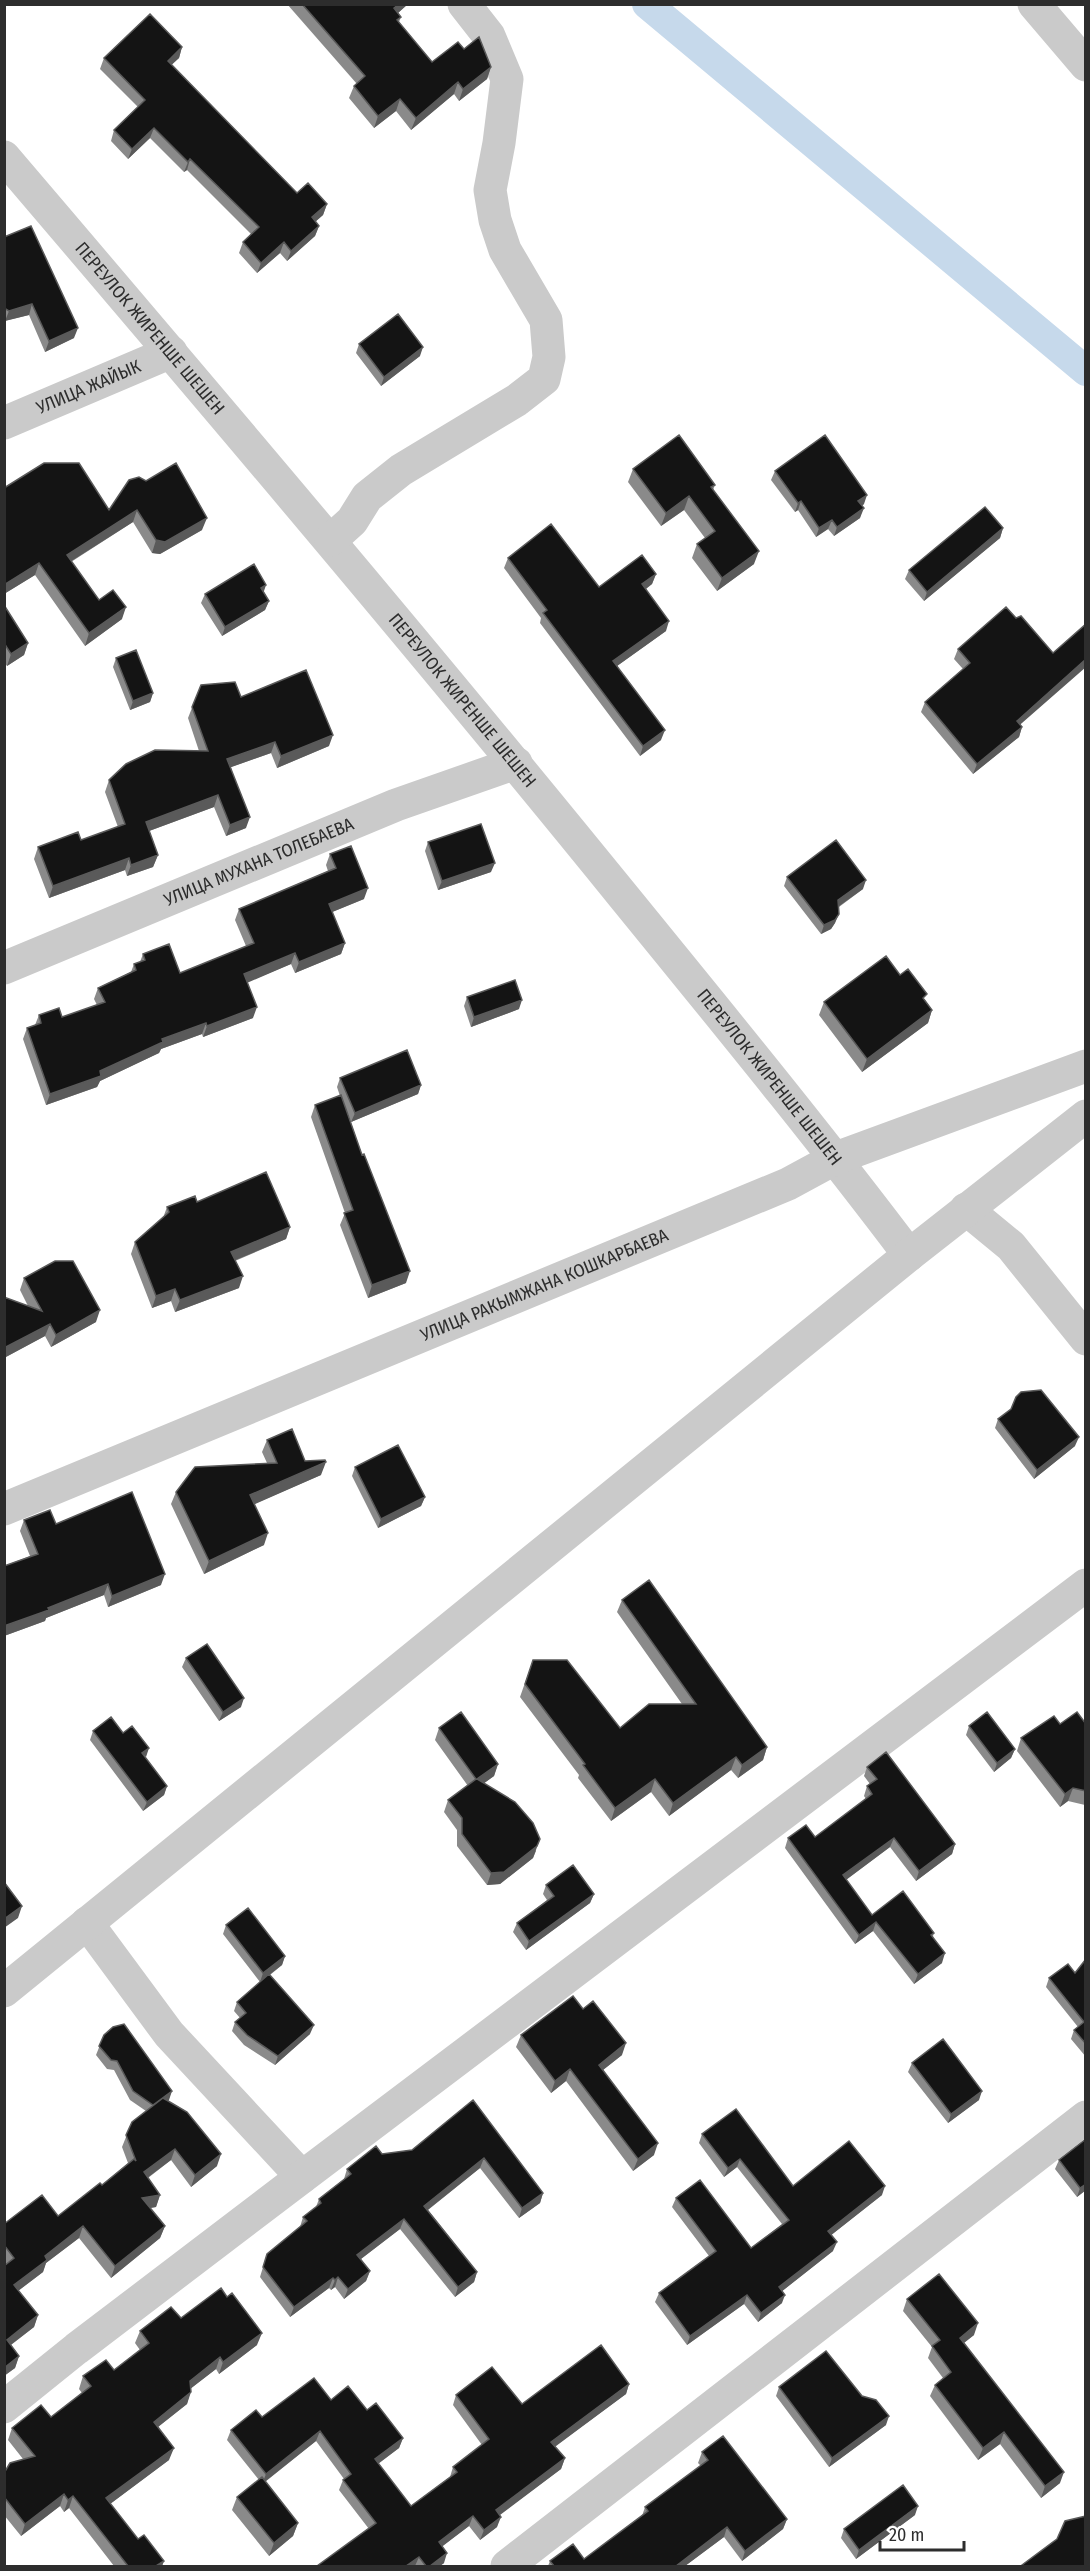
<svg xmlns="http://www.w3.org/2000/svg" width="1090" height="2571" font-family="'Fira Sans Condensed',sans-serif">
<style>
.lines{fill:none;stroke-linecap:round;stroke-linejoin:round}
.canal{stroke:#c6d9eb;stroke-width:30}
.minor{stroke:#cacaca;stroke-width:33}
.wall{fill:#8a8a8a}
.shaded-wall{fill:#5a5a5a}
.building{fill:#141414;stroke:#5a5a5a;stroke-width:1.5}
.labels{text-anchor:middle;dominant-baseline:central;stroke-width:6;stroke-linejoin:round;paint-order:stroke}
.street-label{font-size:18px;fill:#2d2d2d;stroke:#fff}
</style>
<rect width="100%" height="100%" fill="#fff"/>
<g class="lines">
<path class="canal" d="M647 4 1086 371"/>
<g class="minor">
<path d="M1034 4 1086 65"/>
<path id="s1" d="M4 157C213 402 421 647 624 897 720 1015 817 1133 909 1255"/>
<path id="s2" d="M4 423 171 352"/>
<path d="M331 540 352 521 367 497 401 470 517 400 544 379 549 357 546 320 505 250 495 220 490 190 499 143 507 79 489 36 464 4"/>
<path id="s3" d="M4 968 396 805 516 763"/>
<path d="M966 1209 1011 1246 1086 1339"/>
<path id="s4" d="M4 1509 788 1184 836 1158 1086 1066"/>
<path d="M87 1923 169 2034 302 2177"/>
<path d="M4 1991 909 1255 1086 1116"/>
<path d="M4 2407 76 2349 302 2177 1086 1585"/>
<path d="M507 2566 1086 2117"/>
</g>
</g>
<path class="wall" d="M287 4H408L398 13 401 17 399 22 432 62 464 49 491 67 487 79 459 101 454 94 411 130 396 111 374 128 349 98 354 86 357 84Z
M182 47 179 58 171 65 297 193 327 204 323 215 315 222 319 226 315 236 287 261 280 253 257 273 239 253 243 242 251 234 187 170 184 172 150 138 128 159 111 141 114 130 138 107 100 69 104 58Z
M4 237 74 338 45 352 29 315 4 321Z
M359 344 420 356 381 386 356 353Z
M633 469 715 485 713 490 754 564 717 591 692 558 697 544 705 538 684 510 661 526 628 482Z
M775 471 864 504 862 506 860 518 834 536 828 529 816 537 798 510 795 512 771 480Z
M129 480 202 530 160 554 152 553 133 522 71 562 99 600 122 619 85 646 35 575 4 594V488L109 510Z
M1003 528 1000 538 924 601 905 579 909 570Z
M508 558 599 587 656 574 652 584 646 589 666 631 617 666 661 740 640 756 540 623 541 618 504 568Z
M264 592 269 601 265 610 222 636 201 603 205 594Z
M4 605 28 643 24 655 7 666 4 662Z
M1016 618 1053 653 1020 725 1022 727 1019 737 973 774 921 712 925 702 963 669 954 659 958 649Z
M116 658 153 693 150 702 130 710 113 667Z
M201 685 241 697 329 746 277 768 271 753 231 767 246 828 226 836 214 807 149 831 158 855 153 867 127 876 125 870 49 898 34 859 38 847 81 840 118 827 105 792 109 780 199 751 188 718Z
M428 842 491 872 438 890 425 851Z
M330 854 364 899 332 912 345 943 341 954 295 973 291 964 247 982 253 1018 203 1037 202 1034 161 1049 159 1053 100 1081 97 1087 46 1105 23 1039 27 1028 35 1025 39 1015 62 1017 97 1005 94 999 98 988 131 972 134 964 140 962 143 954 180 973 246 946 235 920 239 909 328 871 326 865Z
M787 877 863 889 839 907 835 923 831 929 821 934 784 886Z
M900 975 925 1000 932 1010 928 1023 862 1072 819 1015 824 1002Z
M467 997 519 1009 471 1027 464 1006Z
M340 1078 421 1085 418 1094 351 1122 347 1111 406 1283 368 1298 340 1225 345 1213 311 1117 315 1105 340 1096 337 1087Z
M197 1202 290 1227 286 1239 235 1261 239 1288 175 1312 171 1301 152 1308 131 1254 135 1242 163 1218 167 1207Z
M24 1278 96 1322 51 1347 45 1336 4 1358V1297L28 1306 20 1290Z
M998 1419 1075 1446 1034 1479 995 1428Z
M267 1440 305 1461 321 1475 254 1504 264 1545 204 1574 171 1504 176 1492 267 1463 262 1452Z
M355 1467 425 1497 421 1506 378 1528 352 1476Z
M24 1520 56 1524 161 1585 108 1607 104 1595 46 1618 45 1621 4 1636V1566L30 1556 20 1531Z
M622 1600 767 1747 763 1760 738 1778 731 1770 669 1816 651 1792 611 1821 578 1778 579 1775 520 1697 533 1660 620 1728 682 1704 617 1612Z
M186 1658 241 1707 219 1721 182 1667Z
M1060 1724H1086L1085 1805 1068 1801 1060 1807 1017 1751 1021 1738Z
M969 1726 1015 1749 1011 1758 994 1772 966 1735Z
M439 1728 498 1764 494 1776 484 1783 536 1851 533 1858 500 1884 487 1885 457 1846V1830L444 1812 448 1800 468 1786 435 1740Z
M93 1731 123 1733 145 1757 167 1786 164 1795 143 1811 90 1740Z
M867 1767 955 1844 952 1854 916 1881 890 1847 846 1880 872 1915 934 1933 933 1936 942 1963 914 1984 873 1931 855 1944 785 1848 788 1838 815 1837 866 1799 864 1796 867 1786 870 1784 864 1776Z
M546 1885 594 1894 590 1903 526 1950 513 1932 517 1923 547 1900 543 1894Z
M226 1925 285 1956 282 1965 270 1975 310 2034 275 2065 244 2045 232 2031 235 2022 240 2018 234 2011 237 2002 260 1982 223 1934Z
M1086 1959V2057L1071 2039 1074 2030 1078 2027 1046 1987 1049 1978 1075 1973Z
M104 2035 169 2100 168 2101 217 2166 191 2187 171 2160 148 2178 160 2195 156 2207 150 2208 165 2226 160 2238 111 2278 79 2238 46 2263 43 2272 18 2291 38 2315 34 2327 11 2345 19 2356 15 2368 4 2376 6 2265 4 2263V2224L58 2216 102 2185 128 2163 122 2147 132 2122 146 2111 130 2100 114 2070 107 2069 96 2055Z
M521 2035 622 2055 603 2070 654 2155 633 2171 566 2081 551 2093 516 2047Z
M912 2063 979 2100 948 2123 908 2072Z
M473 2100 543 2193 540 2203 519 2218 480 2168 428 2210 477 2272 474 2282 455 2297 400 2229 361 2259 370 2271 366 2281 344 2299 335 2287 331 2290 329 2288 290 2317 260 2277 267 2254 300 2227 303 2217 316 2207 319 2199 344 2179 347 2169 382 2154 412 2150Z
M702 2134 793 2186 882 2195 831 2235 833 2251 782 2291V2303L758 2322 744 2304 687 2345 655 2302 659 2293 709 2256 672 2207 676 2198 751 2248 782 2224 737 2167 724 2177 699 2143Z
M1086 2139V2190L1077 2197 1055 2169 1059 2160Z
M907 2299 974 2335 964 2343 1060 2483 1041 2498 1000 2444 978 2460 930 2396 935 2385 943 2378 928 2358 932 2347 903 2311Z
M181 2318 257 2345 219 2374 216 2369 191 2388 187 2404 158 2427 169 2460 110 2504 138 2539 164 2561 162 2566H114L69 2508 64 2512 60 2506 21 2536 4 2515V2473L23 2459 8 2440 12 2428 51 2417 82 2393 79 2389 83 2376 114 2370 140 2350 135 2343 140 2331Z
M629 2384 626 2394 555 2446 565 2458 561 2469 499 2515 497 2527 480 2540 469 2526 442 2546 444 2563 440 2566H317L369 2529 339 2490 343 2480 344 2479 316 2441 265 2482 298 2523 293 2536 269 2556 232 2510 237 2497 259 2480 227 2440 231 2430 262 2417 331 2400 367 2410 403 2438 399 2448 378 2464 411 2506 450 2477 453 2467 482 2445 453 2405 456 2395 522 2404Z
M779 2387 886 2425 829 2467 776 2396Z
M702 2452 787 2519 783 2529 742 2561 724 2537 685 2566H548L550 2561 584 2559 642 2516 645 2507 701 2466 698 2463Z
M915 2515 856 2559 841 2538 844 2529Z"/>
<path class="shaded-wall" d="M399 4H408L389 21 394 8Z
M182 47 179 58 164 72 168 61Z
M491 67 487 79 459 101 463 89Z
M458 82 454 94 411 130 416 118Z
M400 99 396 111 374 128 378 116Z
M154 128 150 138 128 159 132 149Z
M190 159 187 170 184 172 188 162Z
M327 204 323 215 308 228 312 217Z
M319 226 315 236 287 261 291 251Z
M284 242 280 253 257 273 261 263Z
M32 304 29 315 5 321 9 311Z
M78 328 74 338 45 352 49 341Z
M423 347 420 356 381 386 384 377Z
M867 495 864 504 855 510 858 501Z
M689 496 684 510 661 526 666 513Z
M801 501 798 510 795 512 798 503Z
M864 508 860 518 834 536 837 527Z
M137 510 133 522 62 567 67 555Z
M207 518 202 530 160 554 152 553 156 540Z
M832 520 828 529 816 537 819 528Z
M1003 528 1000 538 924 601 927 592Z
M759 551 754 564 717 591 722 578Z
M39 563 35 575 4 594V585Z
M656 574 652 584 639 594 642 584Z
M266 585 263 594 261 588Z
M269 601 265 610 222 636 225 627Z
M126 607 122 619 85 646 89 633Z
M669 621 666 631 610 671 613 661Z
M28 643 24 655 7 666 11 654Z
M1086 659V667L1013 731 1017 721Z
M153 693 150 702 130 710 133 701Z
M1022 727 1019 737 973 774 977 764Z
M665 730 661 740 640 756 643 746Z
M333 735 329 746 277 768 281 756Z
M275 742 271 753 223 770 227 759Z
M218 795 214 807 141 834 146 822Z
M250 817 246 828 226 836 230 825Z
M158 855 153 867 127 876 131 865Z
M129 858 125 870 49 898 53 886Z
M495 863 491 872 438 890 442 881Z
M866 880 863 889 835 909 838 900Z
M368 888 364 899 325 915 329 904Z
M839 914 835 923 831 929 821 934 824 925Z
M345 943 341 954 295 973 299 962Z
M295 953 291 964 240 986 244 974Z
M522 1000 519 1009 471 1027 474 1017Z
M257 1007 253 1018 203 1037 207 1026Z
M932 1010 928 1023 862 1072 867 1059Z
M206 1023 202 1034 161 1049 159 1053 100 1081 97 1087 46 1105 50 1094 100 1071 162 1039Z
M421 1085 418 1094 351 1122 355 1113Z
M290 1227 286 1239 226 1264 231 1252Z
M410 1271 406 1283 368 1298 372 1285Z
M243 1276 239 1288 175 1312 180 1300Z
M175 1289 171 1301 152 1308 156 1296Z
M100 1310 96 1322 51 1347 56 1335Z
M50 1324 45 1336 4 1358V1348Z
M1079 1437 1075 1446 1034 1479 1037 1470Z
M326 1462 321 1475 246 1508 250 1495Z
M425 1497 421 1506 378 1528 381 1519Z
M268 1533 264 1545 204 1574 209 1561Z
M165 1574 161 1585 108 1607 112 1596Z
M108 1584 104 1595 46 1618 45 1621 4 1636V1626Z
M244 1698 241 1707 219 1721 223 1712Z
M767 1747 763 1760 738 1778 742 1765Z
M149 1748 146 1757 142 1753Z
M1015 1749 1011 1758 994 1772 997 1763Z
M736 1757 731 1770 669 1816 673 1803Z
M498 1764 494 1776 472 1792 477 1779Z
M655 1779 651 1792 611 1821 615 1808Z
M167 1786 164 1795 143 1811 147 1802Z
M1073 1788 1068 1801 1060 1807 1065 1794Z
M894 1838 890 1847 839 1885 843 1875Z
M540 1839 533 1858 500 1884 487 1885 491 1873Z
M955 1844 952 1854 916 1881 919 1871Z
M594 1894 590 1903 526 1950 529 1941Z
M22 1906 18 1918 4 1928V1919Z
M876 1922 873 1931 855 1944 859 1935Z
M945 1953 942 1963 914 1984 918 1974Z
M285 1956 282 1965 260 1982 263 1973Z
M314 2025 310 2034 275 2065 278 2056Z
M626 2043 622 2055 594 2077 599 2065Z
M570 2069 566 2081 551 2093 555 2081Z
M172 2091 169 2100 150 2114 153 2105Z
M982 2091 979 2100 948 2123 951 2114Z
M658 2143 654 2155 633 2171 638 2159Z
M175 2149 171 2160 139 2184 144 2172Z
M221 2154 217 2166 191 2187 195 2175Z
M484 2158 480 2168 420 2216 424 2206Z
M740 2159 737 2167 724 2177 728 2168Z
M1086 2184V2190L1077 2197 1080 2188Z
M885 2186 882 2195 825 2240 828 2231Z
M543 2193 540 2203 519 2218 522 2208Z
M160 2195 156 2207 138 2210 142 2198Z
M404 2219 400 2229 353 2265 357 2255Z
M83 2226 79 2238 46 2263 43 2272 10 2297 14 2285 45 2256Z
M165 2226 160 2238 111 2278 115 2266Z
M837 2242 833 2251 776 2296 779 2287Z
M370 2271 366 2281 344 2299 348 2289Z
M477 2272 474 2282 455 2297 458 2287Z
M338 2277 335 2287 331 2290 335 2280Z
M333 2278 329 2288 290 2317 294 2307Z
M747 2295 744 2304 687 2345 690 2336Z
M785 2295 782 2303 758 2322 761 2313Z
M38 2315 34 2327 4 2350 7 2340Z
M978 2323 974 2335 956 2349 960 2338Z
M262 2333 257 2345 219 2374 223 2362Z
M19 2356 15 2368 4 2376V2368Z
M220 2357 216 2369 185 2393 190 2381Z
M629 2384 626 2394 548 2452 551 2442Z
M191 2392 187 2404 149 2434 154 2422Z
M889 2416 886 2425 829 2467 832 2458Z
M320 2431 316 2441 262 2484 266 2474Z
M1004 2432 1000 2444 978 2460 983 2448Z
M403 2438 399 2448 371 2469 375 2459Z
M174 2448 169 2460 102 2510 106 2498Z
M565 2458 561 2469 492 2521 496 2510Z
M1064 2472 1060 2483 1041 2498 1045 2486Z
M64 2494 60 2506 21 2536 25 2524Z
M73 2496 69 2508 64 2512 68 2500Z
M918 2506 915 2515 856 2559 859 2550Z
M473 2516 469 2526 435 2552 439 2542Z
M501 2517 497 2527 480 2540 484 2530Z
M787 2519 783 2529 742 2561 745 2551Z
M298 2523 293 2536 269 2556 274 2543Z
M727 2527 724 2537 685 2566H675Z
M447 2553 444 2563 440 2566H430Z
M419 2557 415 2566H406Z
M164 2561 162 2566H156Z"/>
<path class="building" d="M302 4H399L394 8 401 17 397 20 432 62 458 42 464 49 479 37 491 67 463 89 458 82 416 118 400 99 378 116 354 86 365 76Z
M150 14 182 47 168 61 297 193 308 183 327 204 312 217 319 226 291 251 284 242 261 263 243 242 259 227 190 159 188 162 154 128 132 149 114 130 145 100 104 58Z
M31 226 78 328 49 341 32 304 9 311 4 308V237Z
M398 314 423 347 384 377 359 344Z
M679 435 715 485 711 487 759 551 722 578 697 544 715 531 689 496 666 513 633 469Z
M825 435 867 495 858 501 864 508 837 527 832 520 819 528 801 501 798 503 775 471Z
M44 463H79L109 510 129 480 139 477 146 481 176 463 207 518 165 542 156 540 137 510 67 555 99 600 113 590 126 607 89 633 39 563 4 585V488Z
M985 507 1003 528 927 592 909 570Z
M551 524 599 587 642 555 656 574 642 584 669 621 613 661 665 730 643 746 543 613 547 610 508 558Z
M254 564 266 585 261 588 269 601 225 627 205 594Z
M4 605 28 643 11 654 4 643Z
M1006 607 1016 618 1021 616 1053 653 1086 624V659L1017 721 1022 727 977 764 925 702 970 663 958 649Z
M136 650 153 693 133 701 116 658Z
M306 670 333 735 281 756 275 742 227 759 250 817 230 825 218 795 146 822 158 855 131 865 129 858 53 886 38 847 78 832 81 840 125 824 109 780 126 764 155 750 208 751 192 707 201 685 235 682 241 697Z
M481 824 495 863 442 881 428 842Z
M836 840 866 880 838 900 839 914 835 920 824 925 787 877Z
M351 846 368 888 329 904 345 943 299 962 295 953 244 974 257 1007 207 1026 206 1023 162 1039 163 1042 100 1071 101 1076 50 1094 27 1028 41 1023 39 1015 59 1008 62 1017 105 1002 98 988 136 970 134 964 145 960 143 954 169 944 180 973 254 943 239 909 336 868 330 854Z
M886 956 900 975 908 969 927 994 923 998 932 1010 867 1059 824 1002Z
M515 980 522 1000 474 1017 467 997Z
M407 1050 421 1085 355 1113 340 1078Z
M341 1095 362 1155 364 1154 410 1271 372 1285 344 1213 353 1210 315 1105Z
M266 1172 290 1227 231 1252 243 1276 180 1300 175 1289 156 1296 135 1242 169 1212 167 1207 195 1196 197 1202Z
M55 1261H73L100 1310 56 1335 50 1324 4 1348V1297L42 1311 24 1278Z
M1041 1390 1079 1437 1037 1470 998 1419 1011 1409 1016 1397 1021 1392Z
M292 1429 305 1461 325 1460 326 1462 250 1495 268 1533 209 1561 176 1492 195 1467 277 1463 267 1440Z
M398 1445 425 1497 381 1519 355 1467Z
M132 1492 165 1574 112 1596 108 1584 48 1608 49 1610 4 1626V1566L38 1554 24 1520 50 1510 56 1524Z
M649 1580 767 1747 742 1765 736 1757 673 1803 655 1779 615 1808 583 1765 585 1764 525 1684 533 1660H567L620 1728 649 1704H696L622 1600Z
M207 1644 244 1698 223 1712 186 1658Z
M461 1712 498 1764 477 1779 515 1802 533 1823 540 1839 537 1846 504 1872 491 1873 462 1834V1818L448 1800 476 1779 439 1728Z
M987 1712 1015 1749 997 1763 969 1726Z
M1077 1712 1086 1724V1791L1073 1788 1065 1794 1021 1738 1054 1716 1060 1724Z
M111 1717 123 1733 132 1726 149 1748 142 1753 167 1786 147 1802 93 1731Z
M886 1752 955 1844 919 1871 894 1838 843 1875 872 1915 903 1891 934 1933 931 1935 945 1953 918 1974 876 1922 859 1935 788 1838 806 1825 815 1837 872 1794 867 1786 877 1779 867 1767Z
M573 1865 594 1894 529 1941 517 1923 554 1896 546 1885Z
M4 1882 22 1906 4 1919Z
M248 1908 285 1956 263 1973 226 1925Z
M1086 1959V2044L1074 2030 1084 2022 1049 1978 1068 1964 1075 1973Z
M269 1974 314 2025 278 2056 247 2035 235 2022 246 2013 237 2002Z
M573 1996 583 2009 593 2001 626 2043 599 2065 658 2143 638 2159 570 2069 555 2081 521 2035Z
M124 2024 172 2091 153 2105 133 2091 117 2061 111 2060 99 2046 104 2035 113 2027Z
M943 2039 982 2091 951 2114 912 2063Z
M163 2098 187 2112 221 2154 195 2175 175 2149 144 2172 160 2195 142 2198 165 2226 115 2266 83 2226 45 2256 47 2260 14 2285 38 2315 7 2340 19 2356 4 2368V2266L14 2258 4 2245V2224L42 2195 58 2216 100 2183 102 2185 134 2159 136 2161 126 2135 132 2122Z
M473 2100 543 2193 522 2208 484 2158 424 2206 477 2272 458 2287 404 2219 357 2255 370 2271 348 2289 338 2277 335 2280 333 2278 294 2307 263 2267 267 2254 307 2221 303 2217 321 2203 319 2199 351 2174 347 2169 376 2146 382 2154 412 2150Z
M736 2109 793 2186 849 2141 885 2186 828 2231 837 2242 779 2287 785 2295 761 2313 747 2295 690 2336 659 2293 716 2251 676 2198 700 2180 751 2248 789 2220 740 2159 728 2168 702 2134Z
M1086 2139V2184L1080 2188 1059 2160Z
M939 2274 978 2323 960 2338 1064 2472 1045 2486 1004 2432 983 2448 935 2385 951 2372 932 2346 940 2340 907 2299Z
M221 2288 227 2297 232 2293 262 2333 223 2362 220 2357 190 2381 191 2392 154 2422 174 2448 106 2498 138 2539 144 2535 164 2561 156 2566H128L73 2496 68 2500 64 2494 25 2524 4 2497V2473L10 2463 35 2456 12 2428 41 2405 51 2417 91 2386 83 2376 106 2360 114 2370 149 2343 140 2331 171 2307 181 2318Z
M601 2345 629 2384 551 2442 565 2458 496 2510 501 2517 484 2530 473 2516 439 2542 447 2553 430 2566H426L419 2557 406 2566H317L376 2523 343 2480 351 2474 320 2431 266 2474 231 2430 256 2410 262 2417 314 2378 331 2400 348 2386 367 2410 376 2403 403 2438 375 2459 411 2506 457 2472 453 2467 489 2439 456 2395 492 2367 522 2404Z
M826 2351 862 2396 876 2400 889 2416 832 2458 779 2387Z
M723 2436 787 2519 745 2551 727 2527 676 2566H554L550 2561 573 2544 584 2559 648 2511 645 2507 708 2460 702 2452Z
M262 2477 298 2523 274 2543 237 2497Z
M903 2485 918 2506 859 2550 844 2529Z
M1086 2516V2566H1023L1022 2565 1057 2539 1065 2521Z"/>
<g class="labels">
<g class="street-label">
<text stroke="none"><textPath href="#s1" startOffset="225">ПЕРЕУЛОК ЖИРЕНШЕ ШЕШЕН</textPath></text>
<text stroke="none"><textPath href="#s2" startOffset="92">УЛИЦА ЖАЙЫК</textPath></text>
<text stroke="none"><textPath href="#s1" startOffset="711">ПЕРЕУЛОК ЖИРЕНШЕ ШЕШЕН</textPath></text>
<text stroke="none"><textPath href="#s3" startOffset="276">УЛИЦА МУХАНА ТОЛЕБАЕВА</textPath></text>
<text stroke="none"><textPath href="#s1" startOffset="1197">ПЕРЕУЛОК ЖИРЕНШЕ ШЕШЕН</textPath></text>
<text stroke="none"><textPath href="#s4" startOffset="585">УЛИЦА РАКЫМЖАНА КОШКАРБАЕВА</textPath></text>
</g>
</g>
<rect width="1090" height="2571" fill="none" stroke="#2d2d2d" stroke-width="12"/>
<path d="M880 2541v9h84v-9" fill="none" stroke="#2d2d2d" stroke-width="3"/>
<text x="889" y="2541" font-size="18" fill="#2d2d2d" stroke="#ffffff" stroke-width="4.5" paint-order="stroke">20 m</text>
</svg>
